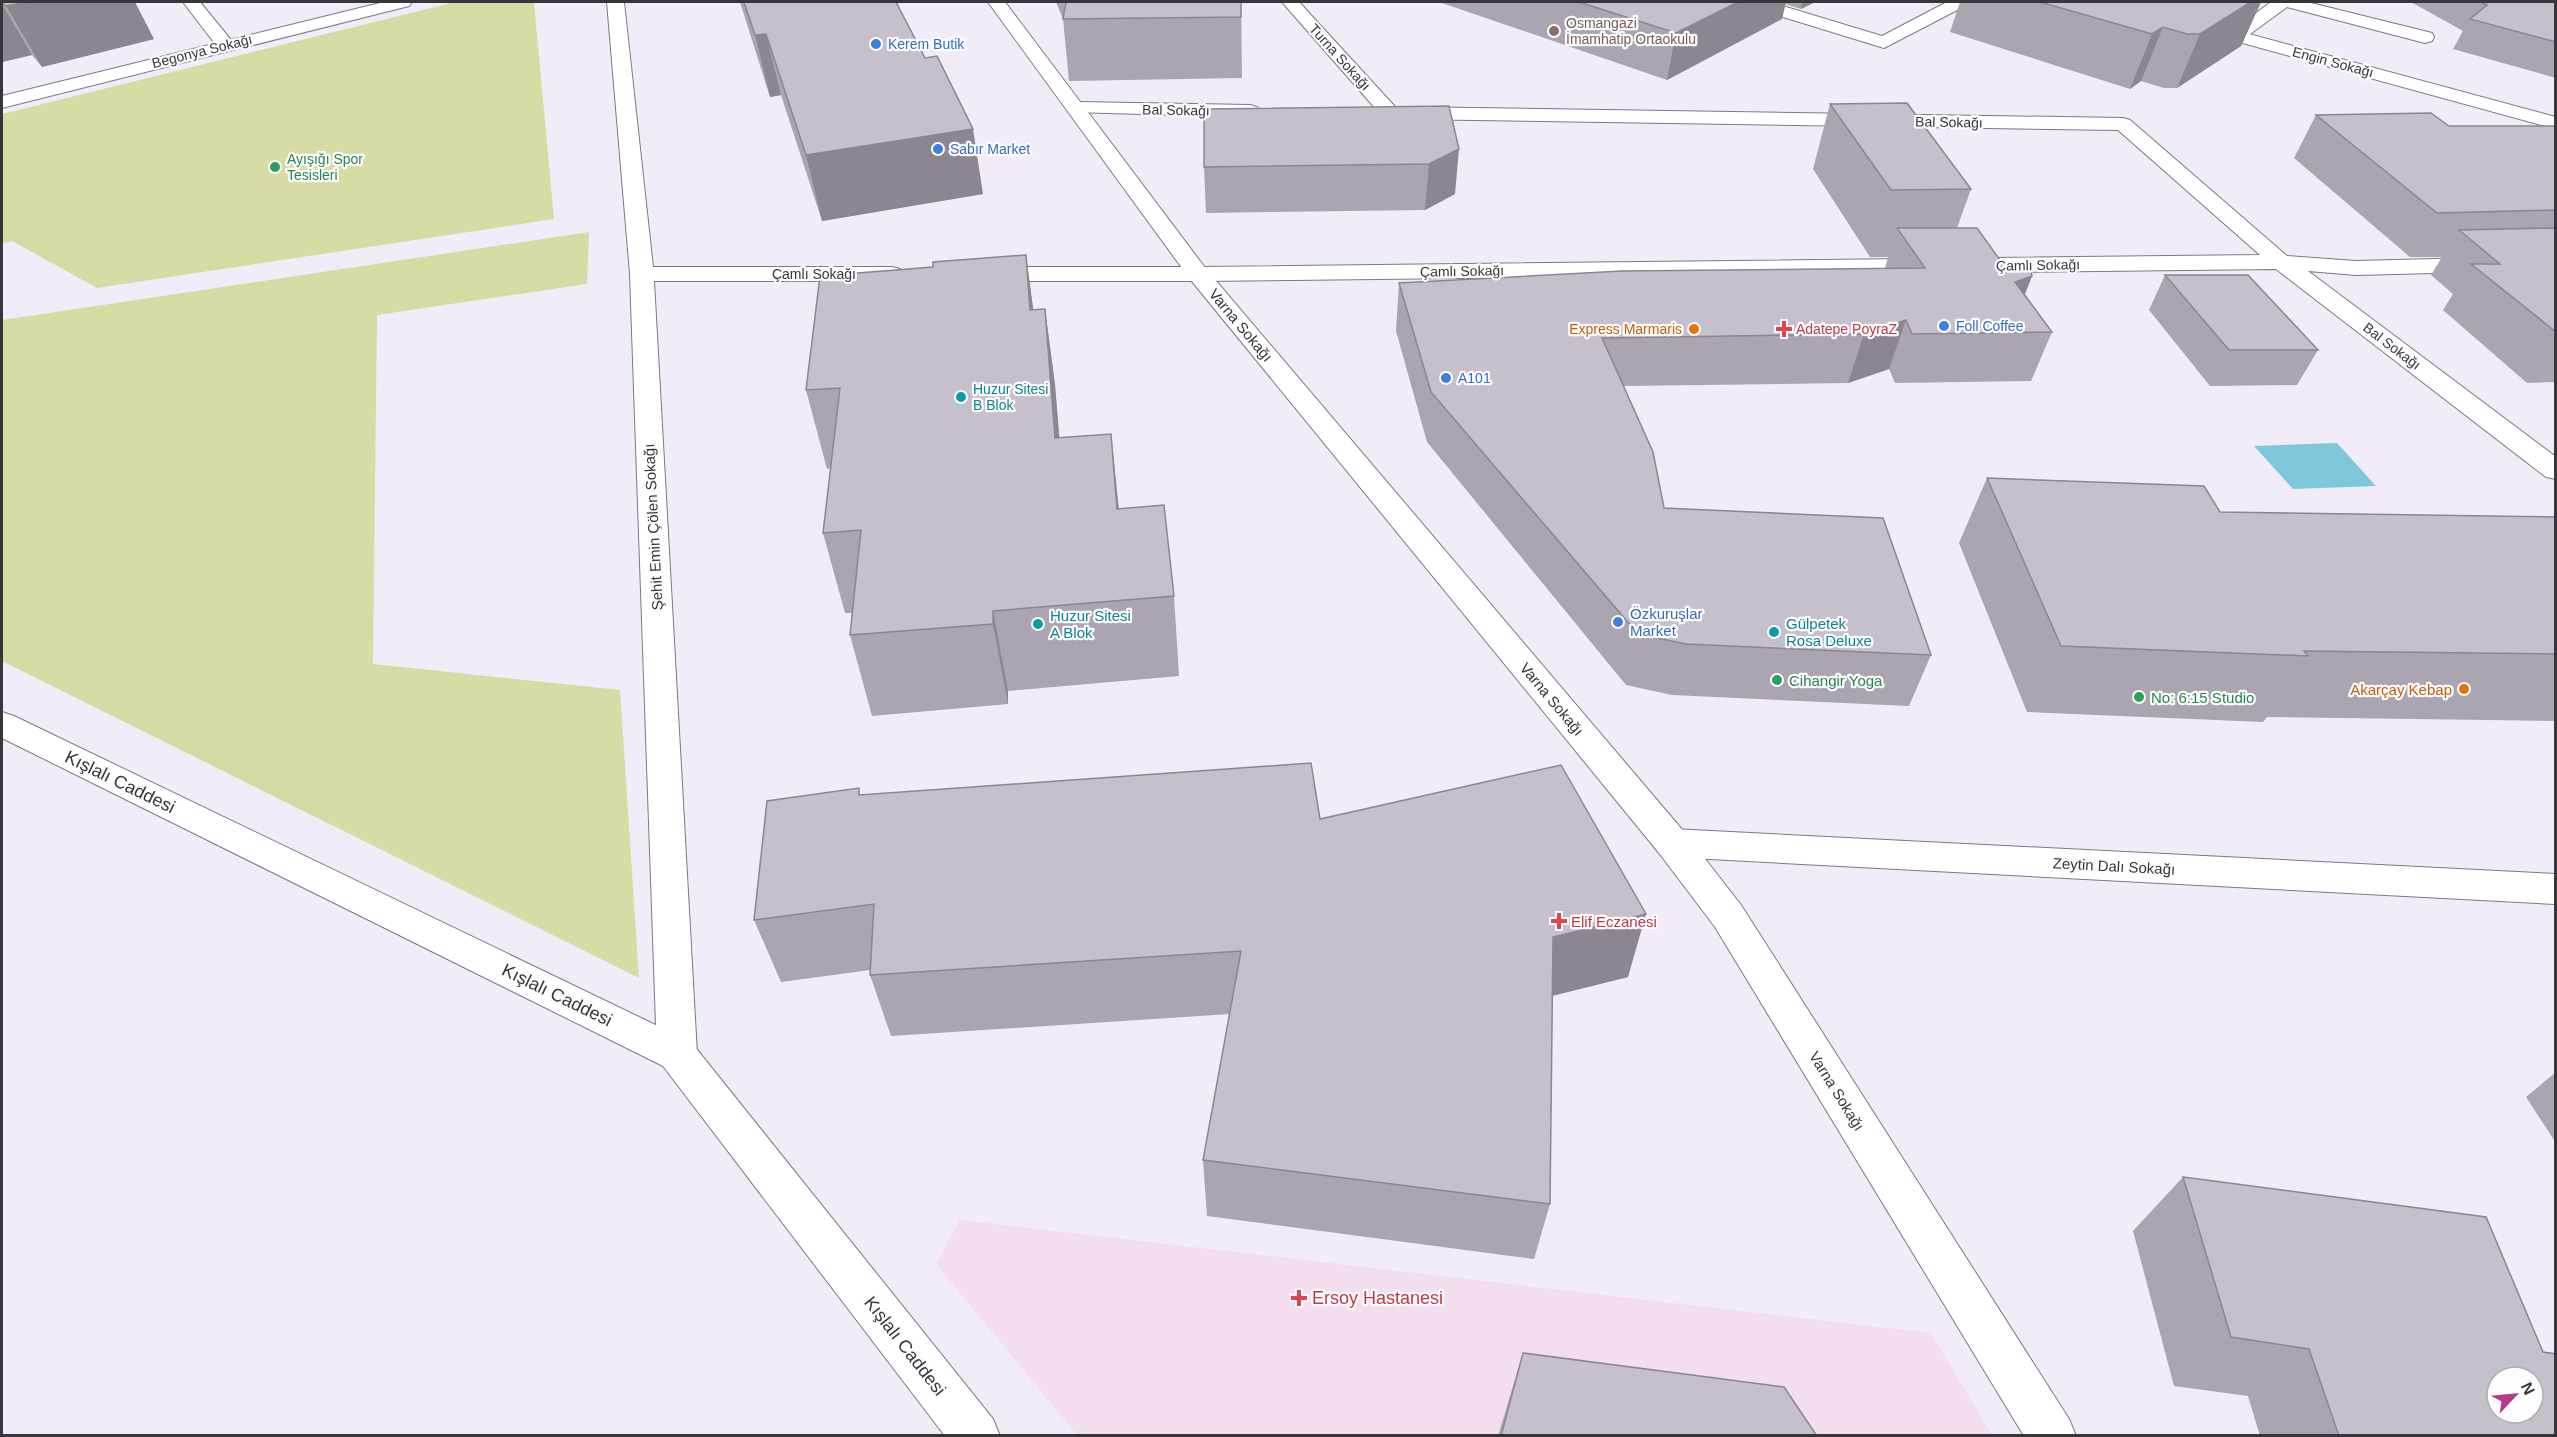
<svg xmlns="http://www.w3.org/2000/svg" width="2557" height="1437" font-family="Arial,sans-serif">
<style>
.medical{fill:#f2deed}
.green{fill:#d7dca4}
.water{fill:#7fc7db}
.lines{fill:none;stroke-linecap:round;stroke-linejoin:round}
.lane-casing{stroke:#7d7883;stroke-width:2}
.street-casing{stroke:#7d7883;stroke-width:2}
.secondary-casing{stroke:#7d7883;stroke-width:2}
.lane{fill:#fff;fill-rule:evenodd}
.street{fill:#fff;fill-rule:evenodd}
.secondary{fill:#fff;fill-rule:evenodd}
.wall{fill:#aaa5b0}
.shaded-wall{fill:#8b8690}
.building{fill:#c6c0cd;stroke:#8b8690;stroke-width:1.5;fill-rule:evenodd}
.education-dot{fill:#8d6e63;stroke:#fdfcfe;stroke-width:2}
.shop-dot{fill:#3f7fe0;stroke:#fdfcfe;stroke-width:2}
.leisure-dot{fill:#2e9e5b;stroke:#fdfcfe;stroke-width:2}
.food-dot{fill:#e8710a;stroke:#fdfcfe;stroke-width:2}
.health-dot{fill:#e0444e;stroke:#fdfcfe;stroke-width:2}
.culture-dot{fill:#0f9aa8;stroke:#fdfcfe;stroke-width:2}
.labels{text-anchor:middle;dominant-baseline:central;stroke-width:4.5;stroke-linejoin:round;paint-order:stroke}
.far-education-label{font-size:14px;fill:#785e54;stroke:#fdfcfe;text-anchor:start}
.far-shop-label{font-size:14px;fill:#366cbe;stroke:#fdfcfe;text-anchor:start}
.far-street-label{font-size:14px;fill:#38363b;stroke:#fdfcfe}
.far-leisure-label{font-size:14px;fill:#27864d;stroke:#fdfcfe;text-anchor:start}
.far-food-label{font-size:14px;fill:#c56008;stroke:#fdfcfe;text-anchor:end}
.far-health-label{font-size:14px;fill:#be3a42;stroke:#fdfcfe;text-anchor:start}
.far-culture-label{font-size:14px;fill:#0d838f;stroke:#fdfcfe;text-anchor:start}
.street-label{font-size:15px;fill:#38363b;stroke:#fdfcfe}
.shop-label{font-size:15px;fill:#366cbe;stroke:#fdfcfe;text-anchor:start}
.culture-label{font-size:15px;fill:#0d838f;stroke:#fdfcfe;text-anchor:start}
.leisure-label{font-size:15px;fill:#27864d;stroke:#fdfcfe;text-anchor:start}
.food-label{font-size:15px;fill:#c56008;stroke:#fdfcfe;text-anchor:end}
.health-label{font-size:15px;fill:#be3a42;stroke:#fdfcfe;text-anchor:start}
.near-street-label{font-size:18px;fill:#38363b;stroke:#fdfcfe}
.near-health-label{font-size:18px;fill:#be3a42;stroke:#fdfcfe;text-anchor:start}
</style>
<rect width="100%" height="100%" fill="#f2ecf9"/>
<path class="medical" d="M960 1220 1931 1333 1992 1435H1077L936 1264Z"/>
<path class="green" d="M455 2H534L554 219 97 288 12 241 2 243V114Z
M589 232 587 284 377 315 373 664 620 690 639 978 2 661V320Z"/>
<path class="water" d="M2337 443 2376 486 2293 489 2254 446Z"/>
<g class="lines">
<defs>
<path id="lane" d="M1744 2H1770L1882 36 1947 2H1968L1965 6 1884 48 1747 6Z
M2271 2H2307L2432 33 2434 37 2432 41 2425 43 2287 7 2242 40H2230L2227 36 2230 32Z"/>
<path id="street" d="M183 2H200L235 45 233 49H219Z
M607 2H624L653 267H892L900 269 904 274 900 279 892 281H654L697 1054 691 1066 677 1072 663 1066 657 1054 630 274Z
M1282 2H1299L1398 110 1406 107 2123 118 2130 120 2287 256 2356 261 2556 256V270L2356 275 2308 271 2556 457V479L2546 477 2276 269 1198 281H983L975 279 971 274 975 269 983 267H1198L2260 255 2118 130 1406 119 1397 115 1389 118 1382 116Z
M2201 21 2556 117V129L2195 30 2192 26 2195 22Z
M1078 102 1250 105 1257 107 1260 111 1257 115 1250 117 1071 112 1068 108 1071 104Z
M1672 829 2556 874V904L1672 857 1659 853 1654 843 1659 833Z"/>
<path id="secondary" d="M384 2H412L409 6 2 108V96Z
M988 2H1005L1206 269 1685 833 1741 905 2069 1419 2076 1436H2024L1715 927 1659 853 1190 279Z
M2 712 14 716 691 1042 993 1419 1000 1436H945L663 1066 2 738Z"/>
</defs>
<use href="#lane" class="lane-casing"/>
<use href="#street" class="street-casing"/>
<use href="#secondary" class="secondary-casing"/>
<use href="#lane" class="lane"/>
<use href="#street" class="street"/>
<use href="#secondary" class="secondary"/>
</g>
<path class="wall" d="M2 2 154 39 42 67 32 55 2 62Z
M740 2H896L983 194 822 221 781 95 770 97Z
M1056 2H1241L1242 78 1069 81 1063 19Z
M1439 2H1815L1801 9 1785 4 1782 19 1667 80Z
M1960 2H2261L2241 46 2177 88H2164L2141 81 2130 89 1950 32Z
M2411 2H2556V78L2453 49 2463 31Z
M1830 104 1971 189 1957 228 2005 267 2032 276 2025 294 2052 332 2031 381 1895 383 1889 369 1848 383 1623 386 1664 508 1931 655 1909 706 1672 695 1626 685 1427 442 1396 331 1399 283 1885 268 1888 257H1870L1813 169Z
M1449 106 1455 194 1425 210 1206 213 1204 167Z
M2316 115 2449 126H2556V382L2527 383 2443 310 2453 294 2431 275 2442 257H2410L2294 158Z
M1026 255 1033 310 1045 309 1055 385 1059 438 1111 434 1119 509 1174 596 1179 676 1008 691V704L872 716 850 635 852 613H845L823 533 831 468 827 469 806 390Z
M2165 275 2318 350 2297 385 2210 386 2149 310Z
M1987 478 2220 512 2556 517V721L2267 717 2263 722 2027 712 1959 543Z
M861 795 1320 819 1628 977 1552 996 1550 1204 1534 1259 1207 1216 1203 1160 1230 1014 891 1036 870 975V970L781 982 754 920Z
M2556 1072V1143L2526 1097Z
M2183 1177 2543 1352 2556 1436H2260L2248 1396 2174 1386 2133 1231Z
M1523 1353 1817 1436H1498Z"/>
<path class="shaded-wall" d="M26 2H135L154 39 42 67 6 6Z
M1738 2H1786L1782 19 1667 80 1676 33Z
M1802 2H1815L1801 9Z
M2251 2H2261L2241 46 2177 88 2200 34Z
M2 4 32 55 2 62Z
M2163 27 2141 81 2130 89 2152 34Z
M766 34 781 95 770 97 755 35Z
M973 129 983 194 822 221 806 155Z
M1459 149 1455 194 1425 210 1429 164Z
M1026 255 1036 330 1030 310Z
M2032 276 2013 324 2015 282Z
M1045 309 1055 385 1066 517 1055 438Z
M1906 320 1889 369 1848 383 1864 334Z
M1111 434 1119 513 1117 509Z
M993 611 1008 691V704L993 624Z
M1646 914 1628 977 1539 999 1553 937Z"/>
<path class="building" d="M2 2H26L6 6Z
M744 2H896L925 58 937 56 973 129 806 155 766 34 755 35Z
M1066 2H1241V17L1063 19Z
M1579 2H1738L1676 33Z
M2040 2H2251L2200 34H2187L2163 27 2152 34Z
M2481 2H2556V42L2470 19 2487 5Z
M1907 103 1971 189 1891 190 1830 104Z
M1449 106 1459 149 1429 164 1204 167V109Z
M2431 113 2449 126H2556V210L2437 213 2316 115Z
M1897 228H1977L2005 267H2030L2032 276 2015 282 2052 332 1912 334 1906 320 1864 334 1602 338 1653 452 1664 508 1883 518 1931 655 1686 644 1638 634 1431 392 1399 283 1622 271 1925 268Z
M2556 228V332L2471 264H2500L2459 230Z
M1026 255 1030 310 1045 309 1055 438 1111 434 1117 509 1164 505 1174 596 993 611V624L850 635 861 530 823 533 840 388 806 390 820 276 933 267V262Z
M2165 275H2248L2318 350H2229Z
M1987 478 2204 486 2220 512 2556 517V654L2304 651 2308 656 2061 646Z
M1311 763 1320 819 1561 765 1646 914 1553 937 1550 1204 1203 1160 1241 951 870 975 874 904 754 920 767 801 859 788V795Z
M2183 1177 2486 1217 2543 1352 2556 1354V1436H2339L2309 1349 2231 1337ZM2497 1377H2533V1413H2497Z
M1523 1353 1784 1387 1817 1436H1501Z"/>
<circle class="education-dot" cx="1554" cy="31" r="6"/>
<g class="shop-dot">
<circle cx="876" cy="44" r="6"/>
<circle cx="938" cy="149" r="6"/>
<circle cx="1944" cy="326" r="6"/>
<circle cx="1446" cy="378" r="6"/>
<circle cx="1618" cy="622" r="6"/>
</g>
<g class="leisure-dot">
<circle cx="275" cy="167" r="6"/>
<circle cx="1777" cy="680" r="6"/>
<circle cx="2139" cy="697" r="6"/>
</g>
<g class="food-dot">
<circle cx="1694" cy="329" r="6"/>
<circle cx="2464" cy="689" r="6"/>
</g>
<g class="health-dot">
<path d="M1781 320h6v6h6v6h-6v6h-6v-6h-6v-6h6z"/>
<path d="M1556 912h6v6h6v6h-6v6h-6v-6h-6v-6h6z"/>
<path d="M1296 1289h6v6h6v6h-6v6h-6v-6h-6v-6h6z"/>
</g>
<g class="culture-dot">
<circle cx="961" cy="397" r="6"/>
<circle cx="1038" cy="624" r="6"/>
<circle cx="1774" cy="632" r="6"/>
</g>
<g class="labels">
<g class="far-education-label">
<text x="1566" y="23">Osmangazi<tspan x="1566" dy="16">İmamhatip Ortaokulu</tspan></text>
</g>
<g class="far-shop-label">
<text x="888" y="44">Kerem Butik</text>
<text x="950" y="149">Sabır Market</text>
<text x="1956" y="326">Foll Coffee</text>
<text x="1458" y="378">A101</text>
</g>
<g class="far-street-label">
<text transform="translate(202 51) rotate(-14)">Begonya Sokağı</text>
<text transform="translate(1340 57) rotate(48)">Turna Sokağı</text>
<text transform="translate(2333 62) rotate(15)">Engin Sokağı</text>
<text transform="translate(1176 110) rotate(1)">Bal Sokağı</text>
<text transform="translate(1949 122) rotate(1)">Bal Sokağı</text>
<text transform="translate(2038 265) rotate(-1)">Çamlı Sokağı</text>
<text transform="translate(1462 271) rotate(-1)">Çamlı Sokağı</text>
<text x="814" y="274">Çamlı Sokağı</text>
<text transform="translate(2392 346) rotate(37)">Bal Sokağı</text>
</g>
<g class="far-leisure-label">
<text x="287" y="159">Ayışığı Spor<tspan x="287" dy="16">Tesisleri</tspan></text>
</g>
<g class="far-food-label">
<text x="1682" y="329">Express Marmaris</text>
</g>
<g class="far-health-label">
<text x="1796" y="329">Adatepe PoyraZ</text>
</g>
<g class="far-culture-label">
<text x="973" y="389">Huzur Sitesi<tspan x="973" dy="16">B Blok</tspan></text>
</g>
<g class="street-label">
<text transform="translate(1241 325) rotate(50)">Varna Sokağı</text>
<text transform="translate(653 527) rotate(-93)">Şehit Emin Çölen Sokağı</text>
<text transform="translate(1552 699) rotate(50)">Varna Sokağı</text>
<text transform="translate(2114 866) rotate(3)">Zeytin Dalı Sokağı</text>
<text transform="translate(1837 1091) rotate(58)">Varna Sokağı</text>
</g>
<g class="shop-label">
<text x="1630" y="613">Özkuruşlar<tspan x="1630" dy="17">Market</tspan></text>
</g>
<g class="culture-label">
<text x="1050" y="615">Huzur Sitesi<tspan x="1050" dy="17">A Blok</tspan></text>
<text x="1786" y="623">Gülpetek<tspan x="1786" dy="17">Rosa Deluxe</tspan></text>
</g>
<g class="leisure-label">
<text x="1789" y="680">Cihangir Yoga</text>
<text x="2151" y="697">No: 6:15 Studio</text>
</g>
<g class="food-label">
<text x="2452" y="689">Akarçay Kebap</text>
</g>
<g class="health-label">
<text x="1571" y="921">Elif Eczanesi</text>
</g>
<g class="near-street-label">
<text transform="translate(120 782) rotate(26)">Kışlalı Caddesi</text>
<text transform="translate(557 995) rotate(26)">Kışlalı Caddesi</text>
<text transform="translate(905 1346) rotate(52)">Kışlalı Caddesi</text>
</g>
<g class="near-health-label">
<text x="1312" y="1298">Ersoy Hastanesi</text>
</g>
</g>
<rect width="2557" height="1437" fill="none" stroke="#38363b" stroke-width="6"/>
<g transform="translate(2515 1395) rotate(64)"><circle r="28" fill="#fdfcfe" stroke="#aeadb0" stroke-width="1.5"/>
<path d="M0-4.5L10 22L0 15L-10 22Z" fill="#b53a8b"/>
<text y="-9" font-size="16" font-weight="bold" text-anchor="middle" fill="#38363b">N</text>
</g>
</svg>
